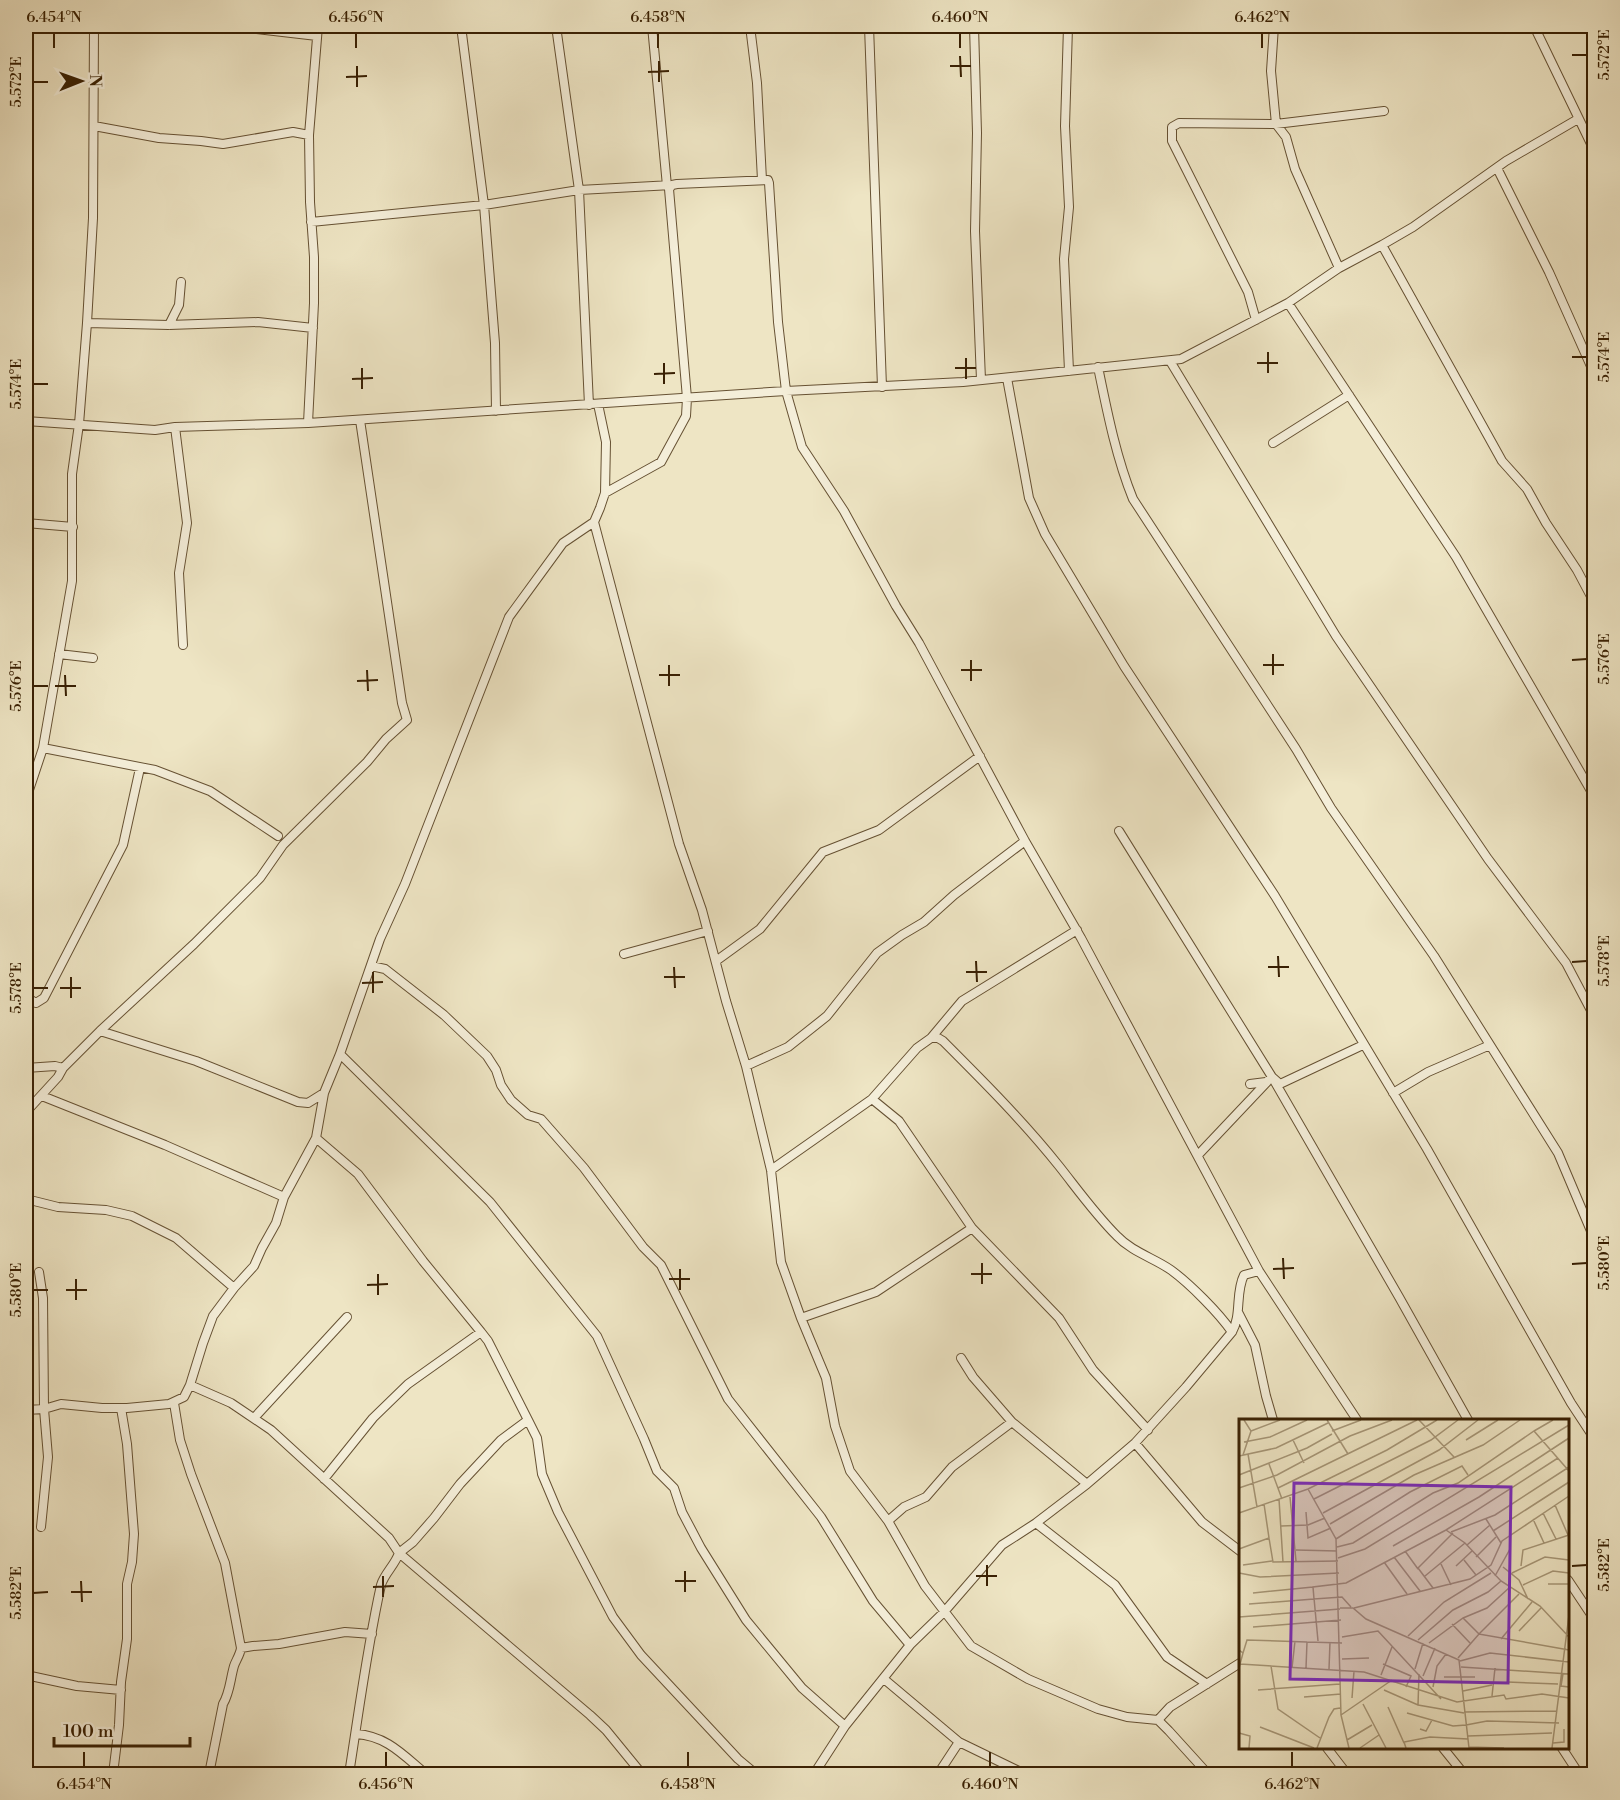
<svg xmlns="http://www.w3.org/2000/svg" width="1620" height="1800" font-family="'Libre Bodoni',serif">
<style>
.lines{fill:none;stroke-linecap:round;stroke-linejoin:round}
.street-casing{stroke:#665133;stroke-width:10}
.street{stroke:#f4eed9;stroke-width:8}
.ticks{fill:none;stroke:#392003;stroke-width:2}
.inset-road{fill:none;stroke:#a69677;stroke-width:1.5}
.view{fill:#7b2cbf;fill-opacity:0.15;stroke:#7b2cbf;stroke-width:3}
.inset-edge{fill:none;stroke:#392003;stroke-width:3}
.neatline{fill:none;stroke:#392003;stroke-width:2}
.ticks-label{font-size:15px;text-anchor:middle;fill:#392003}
</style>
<rect width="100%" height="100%" fill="#eee5c4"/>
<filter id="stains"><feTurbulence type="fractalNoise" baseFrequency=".00333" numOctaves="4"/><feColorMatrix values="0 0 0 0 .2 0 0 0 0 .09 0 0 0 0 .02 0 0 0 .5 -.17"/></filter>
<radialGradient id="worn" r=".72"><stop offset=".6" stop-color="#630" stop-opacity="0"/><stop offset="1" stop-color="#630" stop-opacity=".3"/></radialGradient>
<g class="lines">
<defs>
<path id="street" d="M229 26 317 36
M461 26 484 205 495 343 496 411
M556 26 579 190 589 405
M652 26 667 186
M750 26 757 83 762 180
M869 26 882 387
M974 26 977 133 975 231 981 380
M1274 26 1271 71 1276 124 1286 137 1295 169 1339 268
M1534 26 1594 150
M1068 27 1065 126 1069 207 1064 259 1069 371
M975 29 1088 26
M94 126 159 138 201 141 223 144 293 132 309 135 310 202 314 257V303L308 423
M309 135 318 26
M1497 168 1549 272 1594 373
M311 222 484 205 579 190 672 185
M1382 245 1502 461 1527 489 1546 523 1577 570 1594 602
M1288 303 1456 557 1594 796
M1256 320 1248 292 1172 141V127L1179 123 1276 124 1384 111
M87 323 169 325 258 322 313 328
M169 325 179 305 181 282
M1170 361 1336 636 1488 859 1566 963 1594 1016
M1098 367C1107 411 1116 457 1133 499L1296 749 1331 808 1434 956 1558 1153 1594 1238
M1007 378 1029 498 1045 534 1124 666 1275 896 1427 1149 1571 1403 1594 1438
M26 421 155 430 175 427 308 423 786 391 963 382 1181 359 1288 303 1339 268 1382 245 1413 227 1506 161 1578 119
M175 427 187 523 179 573 183 645
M1273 443 1349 395
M605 493 661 462 686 416 687 398 669 189 672 185 677 184 768 180 769 183 778 322 786 391 802 447 844 511 896 606 919 643 1025 841 1081 938 1259 1271 1357 1420
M594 522 679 844 702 910 726 1001 746 1066 771 1170 781 1262 801 1318 826 1378 835 1426 850 1471 888 1521 925 1586 971 1646 1028 1679 1098 1709 1127 1717 1158 1720 1169 1731 1208 1774
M26 523 73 527
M59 654 93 658
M43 748 155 770 210 791 278 836
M26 799 43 748 72 581V474L79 424 87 323 93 218 94 26
M1119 831 1272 1077 1399 1297 1468 1420
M624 954 708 931
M716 961 760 929 823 852 879 830 980 756
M371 966 385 969 444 1015 487 1056 496 1070 501 1085 511 1100 528 1115 541 1119 584 1168 643 1247 661 1265 728 1399 821 1517 873 1601 910 1645
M26 997 36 1003 44 998 123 845 140 768
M100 1031 196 1061 298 1102 308 1103 324 1093
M931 1038 962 1001 1077 930
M340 1054 490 1202 597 1336 644 1439 657 1471 674 1488 682 1512 701 1548 746 1620 802 1688 845 1726
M746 1066 788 1047 827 1016 877 953 902 935 924 922 954 895 1025 841
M26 1068 55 1066 63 1068
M1250 1084 1266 1082 1272 1077 1280 1084 1363 1045
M1393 1093 1428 1072 1490 1045
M42 1096 165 1145 284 1197
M872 1099 899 1121 972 1228 1059 1318 1093 1370 1148 1430
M26 1112 58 1077 63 1068 100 1031 194 944 260 878 283 845 367 762 386 739 407 720 402 703 360 420
M316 1138 358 1174 423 1261 481 1332 488 1341 528 1420 501 1440 460 1484 434 1518 413 1542 399 1553 590 1715 606 1730 642 1774
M1198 1155 1267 1082
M771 1170 872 1099 917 1048 931 1038H938L943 1041C983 1081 1023 1121 1059 1166 1078 1190 1095 1214 1117 1236 1132 1252 1154 1258 1171 1270 1190 1284 1219 1313 1232 1332
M26 1199 58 1207 106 1210 132 1216 176 1238 234 1288
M39 1272 43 1298 44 1409 48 1457 41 1527
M1238 1312 1255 1345 1266 1396 1273 1420
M801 1318 876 1292 972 1228
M961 1358 973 1377 1012 1422 1087 1484
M190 1385 231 1403 271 1430 389 1538 399 1553C395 1565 384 1574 381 1585 367 1648 359 1711 349 1774
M174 1403 180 1440 191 1474 225 1563 241 1648C240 1655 236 1660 234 1666 230 1680 230 1692 223 1704L209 1774
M26 1410 44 1409 61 1404 102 1408H127L169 1404 184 1397 190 1385 203 1343 213 1316 234 1288 254 1266 262 1248 276 1223 284 1197 316 1138 324 1093 340 1054 380 939 405 884 509 617 563 543 594 522 600 508 605 493 606 442 598 404
M254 1418 347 1317
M528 1420 537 1438 542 1474 558 1512 613 1617 641 1655 738 1759 756 1774
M1135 1443 1202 1522 1240 1551
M324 1479 373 1418 408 1384 481 1332
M888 1521 904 1507 926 1497 952 1467 1012 1422
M1036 1523 1115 1585 1167 1657 1207 1684
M1568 1580 1594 1619
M241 1648 253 1646 279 1644 345 1632 372 1634
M26 1675 77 1686 121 1690
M884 1679 959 1742 1025 1774
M1158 1720 1170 1707 1240 1663
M356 1734C387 1736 403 1755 426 1774
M1327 1748 1347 1774
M1443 1748 1464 1774
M1562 1748 1579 1774
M113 1774 119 1725 121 1682 127 1639V1584L132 1562 134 1534 127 1444 121 1408
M814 1774 845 1726 910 1645 944 1612 1002 1545 1036 1523 1087 1484 1135 1443 1186 1387 1232 1332C1242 1314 1235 1293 1244 1275L1259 1271
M938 1774 959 1742"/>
</defs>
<use href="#street" class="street-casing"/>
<use href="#street" class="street"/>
</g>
<path class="ticks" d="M54 33V48M356 33V48M658 33V48M960 33V48M1262 33V48M1572 55H1587M960 56 961 77M659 61V82M357 66V87M950 66H971M648 72 669 71M346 77 367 76M33 82H48M1268 352V373M1572 357H1587M966 358V379M664 363V384M1257 363H1278M362 368V389M955 368H976M654 374 675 373M352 379 373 378M33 384H48M1273 654V675M971 660V681M1572 660 1587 659M669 665V686M1263 665H1284M367 670 368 691M961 670H982M65 675 66 696M659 675H680M357 681 378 680M33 686H48M55 686H76M1278 956 1279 977M976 961 977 982M1572 962 1587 961M674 967 675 988M1268 967H1289M373 972V993M966 972H987M71 977V998M664 977H685M362 983 383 982M33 988H48M60 988H81M1283 1258 1284 1279M982 1263V1284M1572 1264 1587 1263M680 1269V1290M1273 1269 1294 1268M378 1274V1295M971 1274H992M76 1279V1300M669 1279H690M367 1285 388 1284M33 1290H48M66 1290H87M987 1565V1586M1572 1566 1587 1565M685 1571V1592M383 1576V1597M976 1576H997M81 1581 82 1602M675 1581H696M373 1587 394 1586M71 1592H92M33 1593 48 1592M84 1752V1767M386 1752V1767M688 1752V1767M990 1752V1767M1292 1752V1767"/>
<g transform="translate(1239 1419)">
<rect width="330" height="330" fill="#eee5c4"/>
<path class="inset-road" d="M88 1 109 35M180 1 215 38M12 12 41 1M93 12 122 1M295 12 314 1M54 21 65 44M227 21 259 1M5 23 31 18 68 1M9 35 18 88M4 36 12 12 5 1M0 37 37 29 89 4M30 45 43 80M0 56 68 29 93 15M0 69 38 56 111 17 153 1M39 69 178 1M69 70 97 120 102 296 110 329M51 78 57 142M40 80 44 143M75 80 192 21 219 1M316 86 329 116M67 93 69 119 92 109M0 94 69 70 148 31 198 1M84 94 200 31 239 1M304 94 317 120M247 100 262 124M294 100 305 124M91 105 175 56 244 26 281 1M42 107 69 106 86 99M207 111 226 124 262 162 301 187 330 218M254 112 330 63M212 113 256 96 330 48M30 119 34 143 99 142M97 120 171 73 223 47 229 56M228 126 251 106M154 127 240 78 330 19M98 128 114 124 194 74 219 64 295 12 330 52M0 130 30 119 25 85M57 131 98 132M166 132 179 150M155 138 181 172M237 138 257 118M99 139 126 130 330 6M225 141 237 156M145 143 168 175M202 145 212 166M4 146 33 142M217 147 233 132M282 147 284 131 330 116M264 148 280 161 289 180M0 154 21 158 100 154M273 154 306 138 330 141M186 157 226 124M256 157 271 130M309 165H330M284 166 314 152 330 154M194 169 179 149 214 114M14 174 74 168M75 179 79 222M10 185 75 180M112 188 103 178 75 180 74 168 107 164 207 111 319 39M101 189H114L127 200 220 241 230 329M115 189 231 160 252 146 263 122 330 77M0 198 101 190M224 199 248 189 271 168M213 205 231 224M14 208 102 201M280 212 302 189M169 217 205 183 252 154M103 218 139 212 202 280M262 220 293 183M179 221 214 191 249 173 262 162M190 224 224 199 240 215 280 175M0 231 4 234 0 249M4 234 8 221 68 223M219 239 240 215 330 231M103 240 130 239M221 242 251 234 330 243M1 245 125 253 218 283 265 276 267 280 303 275 330 279M144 245 172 257 167 268M32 247 39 290 81 319M222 248 330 255M53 249 56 222M67 249 68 223 103 224M90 250 91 223M176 250 184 224M324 255 322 267 330 268M142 256 153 228M184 257 196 229M205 258H236M268 263 319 265M194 268 198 247 207 235M19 271 101 265M145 271 179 286 225 294M224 272 253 266M253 277 256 249M65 278 102 275M113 279 115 252M124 285 147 329M179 286 180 255M149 288 165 324M225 293 318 292M168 294 214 307 227 306M102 296 153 261M227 306 248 302 320 304M21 308 75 329M181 310 187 312 193 301M0 314 11 317 10 329M229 317 313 314M108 321 133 306M314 324 325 323V310M230 328 265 329M78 329 90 298 95 290 101 289M121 329 140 316M167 329 165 323 191 318 229 320M313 329 330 196"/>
<path class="view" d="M55 64 272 68 269 264 51 260Z"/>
<rect width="330" height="330" class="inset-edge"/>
</g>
<rect width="1620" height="1800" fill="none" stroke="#eee5c4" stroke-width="66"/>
<g transform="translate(81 81) rotate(89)" stroke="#f4eed9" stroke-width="4.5" paint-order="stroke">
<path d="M0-4.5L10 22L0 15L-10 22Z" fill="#392003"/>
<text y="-9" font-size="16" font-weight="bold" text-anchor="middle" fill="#392003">N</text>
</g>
<path d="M54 1737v9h136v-9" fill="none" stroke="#392003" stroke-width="3"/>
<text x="63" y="1737" font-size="18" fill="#392003" stroke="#f4eed9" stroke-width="4.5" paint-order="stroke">100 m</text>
<rect x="33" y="33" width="1554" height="1734" class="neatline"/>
<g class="ticks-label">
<text x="54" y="22">6.454°N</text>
<text x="356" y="22">6.456°N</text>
<text x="658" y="22">6.458°N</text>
<text x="960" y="22">6.460°N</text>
<text x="1262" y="22">6.462°N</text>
<text transform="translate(1604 55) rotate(-90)" y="5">5.572°E</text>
<text transform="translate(16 82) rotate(-90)" y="5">5.572°E</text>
<text transform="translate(1604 357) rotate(-90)" y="5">5.574°E</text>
<text transform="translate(16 384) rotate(-90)" y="5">5.574°E</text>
<text transform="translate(1604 659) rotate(-90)" y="5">5.576°E</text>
<text transform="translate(16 686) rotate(-90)" y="5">5.576°E</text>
<text transform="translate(1604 961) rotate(-90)" y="5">5.578°E</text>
<text transform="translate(16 988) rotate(-90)" y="5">5.578°E</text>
<text transform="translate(1604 1263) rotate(-90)" y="5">5.580°E</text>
<text transform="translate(16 1290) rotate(-90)" y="5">5.580°E</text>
<text transform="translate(1604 1565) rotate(-90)" y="5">5.582°E</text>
<text transform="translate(16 1593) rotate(-90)" y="5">5.582°E</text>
<text x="84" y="1789">6.454°N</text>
<text x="386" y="1789">6.456°N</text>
<text x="688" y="1789">6.458°N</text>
<text x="990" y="1789">6.460°N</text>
<text x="1292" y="1789">6.462°N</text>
</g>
<rect width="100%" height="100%" filter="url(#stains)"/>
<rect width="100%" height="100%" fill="url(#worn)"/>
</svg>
